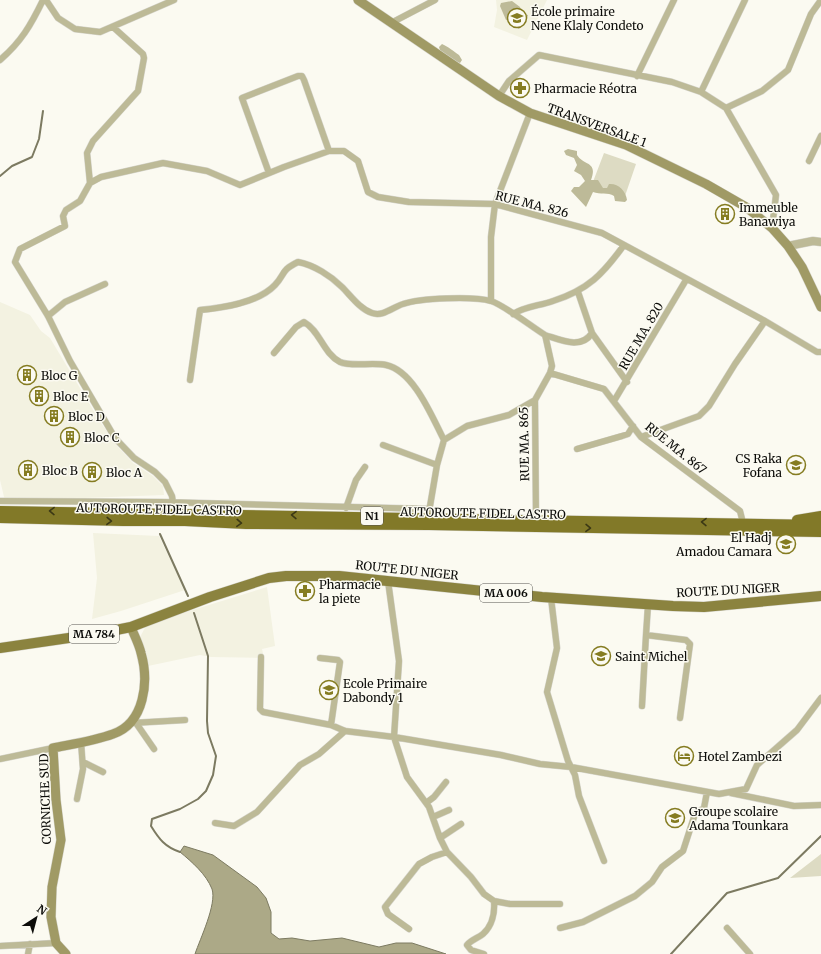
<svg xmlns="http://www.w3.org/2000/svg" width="821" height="954" font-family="Merriweather,serif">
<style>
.built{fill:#f3f2e1}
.green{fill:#dddbc3}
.forest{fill:#bdba98}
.water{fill:#aca987;stroke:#7c7a61}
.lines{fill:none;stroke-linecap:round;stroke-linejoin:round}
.stream{stroke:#7c7a61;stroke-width:2}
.minor-casing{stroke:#d5d4cc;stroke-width:7}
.tertiary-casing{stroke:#d5d4cc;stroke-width:9}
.secondary-casing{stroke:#d5d4cc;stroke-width:10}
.primary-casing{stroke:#d5d4cc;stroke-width:11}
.trunk-casing{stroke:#d5d4cc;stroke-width:11}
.minor{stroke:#bdba97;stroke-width:6}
.tertiary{stroke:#bdba97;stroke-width:8}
.secondary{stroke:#a09a65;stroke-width:9}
.primary{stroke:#8b833f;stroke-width:10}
.trunk{stroke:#827928;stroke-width:10}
.oneway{stroke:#3b3815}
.labels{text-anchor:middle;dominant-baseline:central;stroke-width:3;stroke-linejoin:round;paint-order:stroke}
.shield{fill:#fbfaf1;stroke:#54534f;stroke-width:1}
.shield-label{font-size:11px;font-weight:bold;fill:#0c0c09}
.poi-label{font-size:12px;fill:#0c0c09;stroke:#fbfaf1;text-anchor:start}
.street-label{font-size:12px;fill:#0c0c09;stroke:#fbfaf1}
</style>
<rect width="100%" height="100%" fill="#fbfaf1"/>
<path class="built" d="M496 0H547L527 40 494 27 497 10Z
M0 302 30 315 41 331 50 338 101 423 118 447 133 463 153 476 163 486 164 495 5 501 0 480Z
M93 533 159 536 185 590 121 611 92 619 97 578Z
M267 587 275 646 262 649 264 658 211 657 200 655 148 666 139 639 147 624Z"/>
<path class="green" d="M604 153 636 164 625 196 591 187Z
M821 854V876L790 878Z"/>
<path class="forest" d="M512 1 520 7 522 14 528 15 527 19 519 29 511 24 512 22 506 20 500 6 501 3Z
M442 44C449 47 453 51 459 55L462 60 460 63C455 62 444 53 440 50L439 47Z
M568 149 577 151V155C584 166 598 161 591 180H598L603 188H607L609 184C618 183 626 191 627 200L625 202 615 201 614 196C608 192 600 195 593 192L586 207 571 191 574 187H579L585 181 581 175 574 171 577 165 574 158 566 155 564 151Z"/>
<path class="water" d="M184 846 213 855 257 887 266 898 271 912V933L279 939 292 938 310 941 342 938 379 947 396 943H412L446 954H195C200 939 217 904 212 889 206 874 192 862 180 852Z"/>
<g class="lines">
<path class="stream" d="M0 176 12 166 32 157 39 139 43 111
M160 534 188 596
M180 852C165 847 159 839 151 826L152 819 180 809 198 799 206 791 213 775 216 756 208 733 207 721 208 656 194 613
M671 954 727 893 778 878 821 836"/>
<defs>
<path id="minor" d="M46 0 58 18 75 29 100 32 174 0
M391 23 435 0
M0 60C21 42 31 25 43 0
M637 76 674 0
M701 92 745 0
M499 96 509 81 539 55 672 82 701 92 726 108 776 195 772 228
M726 108 762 91 788 70 811 14 821 0
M809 161 821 136
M269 173 242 98 298 76H302L304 80 329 151
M90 183 87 153 93 141 138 91 144 58 143 54 113 27
M578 292 592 333 627 382
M491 301V237L495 204 530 113
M513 314C526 306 539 306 553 301 588 290 603 274 624 245
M48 316 65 302 105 284
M545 335C561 340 581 350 592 333
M274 353 296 327 304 322C320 331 323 353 340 362 351 367 373 362 386 365 414 371 432 417 444 440L437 465 429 512
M550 373 604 389 641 437 740 511 743 523
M190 380 200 310C223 308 259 302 275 285 286 273 280 271 298 262 314 265 331 276 342 287 351 296 360 309 372 313 383 317 393 307 403 304 420 298 473 296 491 301 504 305 532 327 545 335L546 339 552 366 550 373 535 400 536 519
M614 401 686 280
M641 437 699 416 709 406 735 364 765 321
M444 440 467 426 509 415 535 400
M383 445 437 465
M577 449 622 436 628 434 633 426
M0 501 161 502 429 509
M173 503 172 496 165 482 155 472 134 458 115 438 70 361 48 316 15 262 20 249 65 226 63 216 66 210 80 201 90 183 101 177 163 163 207 171 240 185 284 167 329 151H344L358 161 368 192 378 197 409 202 495 204 602 233 765 321 817 352H821
M346 508 356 480 365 467
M388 581 399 661 394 737 407 777 429 807 440 838 447 852 471 877 484 894 494 901C495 913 492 926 483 934 478 938 471 940 467 945L471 950 484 954
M551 598 557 648 547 692 568 761 575 775 579 796 604 861
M646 635 648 605
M261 657 260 709 263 712 331 725 345 731 394 737 501 755 540 764 571 767 719 794 746 789 757 765 797 730 821 698
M320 658 338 660 340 662 331 725
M642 706 646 635 686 640 690 644 680 718
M132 723 185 720
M136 723 154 749
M0 759 53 748
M83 762 103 772
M731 793 794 806 821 805
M77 799 83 769 81 742
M426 803 434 797 446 782
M433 817 449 810
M215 823 234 826 257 812 300 765 319 754 345 731
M440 838 461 824
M494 901 510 904H560
M560 928 583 922 635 896 652 882 662 867 683 851 695 814 704 808 707 792
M727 928 750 954
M409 929 388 914 385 907 419 864 432 857 447 852
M0 946 56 943
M28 954 30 944"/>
<path id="tertiary" d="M788 246 813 241 821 242"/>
<path id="secondary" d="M358 0 499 96 530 113 626 145 706 184 746 207 772 228 788 246 802 267 821 307
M66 954 56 943 51 917 52 887 61 840 56 800 53 748C73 744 94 741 113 734 145 723 149 681 141 653 139 644 134 635 131 627"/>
<path id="primary" d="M0 648 96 634 131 627 210 597 269 578 286 576H339L542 597 673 606 704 607 821 596"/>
<path id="trunk" d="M0 511 821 525
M0 518 123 521H185L246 524 429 525 821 532
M797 520 821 516"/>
</defs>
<use href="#minor" class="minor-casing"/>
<use href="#tertiary" class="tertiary-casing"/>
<use href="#secondary" class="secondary-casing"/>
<use href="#primary" class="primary-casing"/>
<use href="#trunk" class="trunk-casing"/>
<use href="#minor" class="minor"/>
<use href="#tertiary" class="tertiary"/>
<use href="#secondary" class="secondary"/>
<use href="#primary" class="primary"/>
<use href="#trunk" class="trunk"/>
</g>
<defs><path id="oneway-chevron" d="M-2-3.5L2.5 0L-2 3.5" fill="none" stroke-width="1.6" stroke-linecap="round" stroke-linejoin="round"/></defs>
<g class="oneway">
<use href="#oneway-chevron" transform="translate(52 511) rotate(-179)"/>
<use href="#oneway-chevron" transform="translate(294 515) rotate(-179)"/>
<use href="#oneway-chevron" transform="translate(109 521) rotate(2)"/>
<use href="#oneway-chevron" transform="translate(704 522) rotate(-179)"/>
<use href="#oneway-chevron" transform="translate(239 523) rotate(3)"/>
<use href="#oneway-chevron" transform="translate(588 528) rotate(1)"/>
</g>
<defs>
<symbol id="school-ring" viewBox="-11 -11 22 22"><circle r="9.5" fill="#fbfaf1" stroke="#857c21" stroke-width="1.5"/><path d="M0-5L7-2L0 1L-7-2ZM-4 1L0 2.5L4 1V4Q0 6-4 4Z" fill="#857c21"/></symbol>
<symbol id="pharmacy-ring" viewBox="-11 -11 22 22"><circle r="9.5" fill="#fbfaf1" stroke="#857c21" stroke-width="1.5"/><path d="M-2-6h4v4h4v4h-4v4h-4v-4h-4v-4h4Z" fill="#857c21"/></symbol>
<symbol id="building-ring" viewBox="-11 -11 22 22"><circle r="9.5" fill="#fbfaf1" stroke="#857c21" stroke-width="1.5"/><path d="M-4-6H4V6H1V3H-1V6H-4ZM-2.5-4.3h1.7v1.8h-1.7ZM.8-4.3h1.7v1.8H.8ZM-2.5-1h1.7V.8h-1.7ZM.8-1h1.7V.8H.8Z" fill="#857c21"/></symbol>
<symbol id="university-ring" viewBox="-11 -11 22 22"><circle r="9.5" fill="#fbfaf1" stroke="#857c21" stroke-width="1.5"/><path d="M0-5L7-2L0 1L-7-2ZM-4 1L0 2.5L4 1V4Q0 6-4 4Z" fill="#857c21"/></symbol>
<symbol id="hotel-ring" viewBox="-11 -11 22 22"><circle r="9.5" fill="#fbfaf1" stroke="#857c21" stroke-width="1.5"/><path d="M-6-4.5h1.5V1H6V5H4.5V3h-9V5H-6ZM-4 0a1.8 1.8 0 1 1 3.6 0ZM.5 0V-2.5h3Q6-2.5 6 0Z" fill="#857c21"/></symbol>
</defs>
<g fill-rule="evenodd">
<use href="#school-ring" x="506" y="7" width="22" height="22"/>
<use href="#pharmacy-ring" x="509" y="77" width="22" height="22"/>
<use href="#building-ring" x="714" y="203" width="22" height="22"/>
<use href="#building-ring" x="16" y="364" width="22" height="22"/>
<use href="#building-ring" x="28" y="385" width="22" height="22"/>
<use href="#building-ring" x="43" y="405" width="22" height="22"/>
<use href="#building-ring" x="59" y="426" width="22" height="22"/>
<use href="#school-ring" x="785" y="454" width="22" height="22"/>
<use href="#building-ring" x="17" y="459" width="22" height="22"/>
<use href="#building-ring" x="81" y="461" width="22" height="22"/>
<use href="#university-ring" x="775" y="533" width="22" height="22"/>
<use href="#pharmacy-ring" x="294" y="580" width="22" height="22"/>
<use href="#school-ring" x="590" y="645" width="22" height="22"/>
<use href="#school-ring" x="318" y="679" width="22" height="22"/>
<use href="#hotel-ring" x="673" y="745" width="22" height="22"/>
<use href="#school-ring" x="664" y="807" width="22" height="22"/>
</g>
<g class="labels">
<g class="shield">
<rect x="361" y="507" width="22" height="18" rx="3"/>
<rect x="480" y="584" width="52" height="18" rx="3"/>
<rect x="69" y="625" width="50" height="18" rx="3"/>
</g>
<g class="shield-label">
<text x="372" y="516">N1</text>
<text x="506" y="593">MA 006</text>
<text x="94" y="634">MA 784</text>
</g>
<g class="poi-label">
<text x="531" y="11">École primaire<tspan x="531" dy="14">Nene Klaly Condeto</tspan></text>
<text x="534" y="88">Pharmacie Réotra</text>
<text x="739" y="207">Immeuble<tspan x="739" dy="14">Banawiya</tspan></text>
<text x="41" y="375">Bloc G</text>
<text x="53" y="396">Bloc E</text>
<text x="68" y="416">Bloc D</text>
<text x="84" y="437">Bloc C</text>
<text x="782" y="458" text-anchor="end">CS Raka<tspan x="782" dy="14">Fofana</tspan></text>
<text x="42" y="470">Bloc B</text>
<text x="106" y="472">Bloc A</text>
<text x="772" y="537" text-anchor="end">El Hadj<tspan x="772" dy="14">Amadou Camara</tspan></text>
<text x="319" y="584">Pharmacie<tspan x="319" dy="14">la piete</tspan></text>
<text x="615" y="656">Saint Michel</text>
<text x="343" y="683">Ecole Primaire<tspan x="343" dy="14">Dabondy 1</tspan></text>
<text x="698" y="756">Hotel Zambezi</text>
<text x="689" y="811">Groupe scolaire<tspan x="689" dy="14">Adama Tounkara</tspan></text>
</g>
<g class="street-label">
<text transform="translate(597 125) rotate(20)">TRANSVERSALE 1</text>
<text transform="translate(532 204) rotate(14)">RUE MA. 826</text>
<text transform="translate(641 336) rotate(-60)">RUE MA. 820</text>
<text transform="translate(524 444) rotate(-91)">RUE MA. 865</text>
<text transform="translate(676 448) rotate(39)">RUE MA. 867</text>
<text transform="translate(159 509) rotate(1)">AUTOROUTE FIDEL CASTRO</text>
<text transform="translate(483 513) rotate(1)">AUTOROUTE FIDEL CASTRO</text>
<text transform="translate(407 570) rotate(6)">ROUTE DU NIGER</text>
<text transform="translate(728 590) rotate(-3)">ROUTE DU NIGER</text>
<text transform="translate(45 799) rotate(-92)">CORNICHE SUD</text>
</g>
</g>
<g transform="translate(36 918) rotate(36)" stroke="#fbfaf1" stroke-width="3" paint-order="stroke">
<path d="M0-3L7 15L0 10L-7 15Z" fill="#0c0c09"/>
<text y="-6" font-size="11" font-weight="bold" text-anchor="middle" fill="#0c0c09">N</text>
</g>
</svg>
